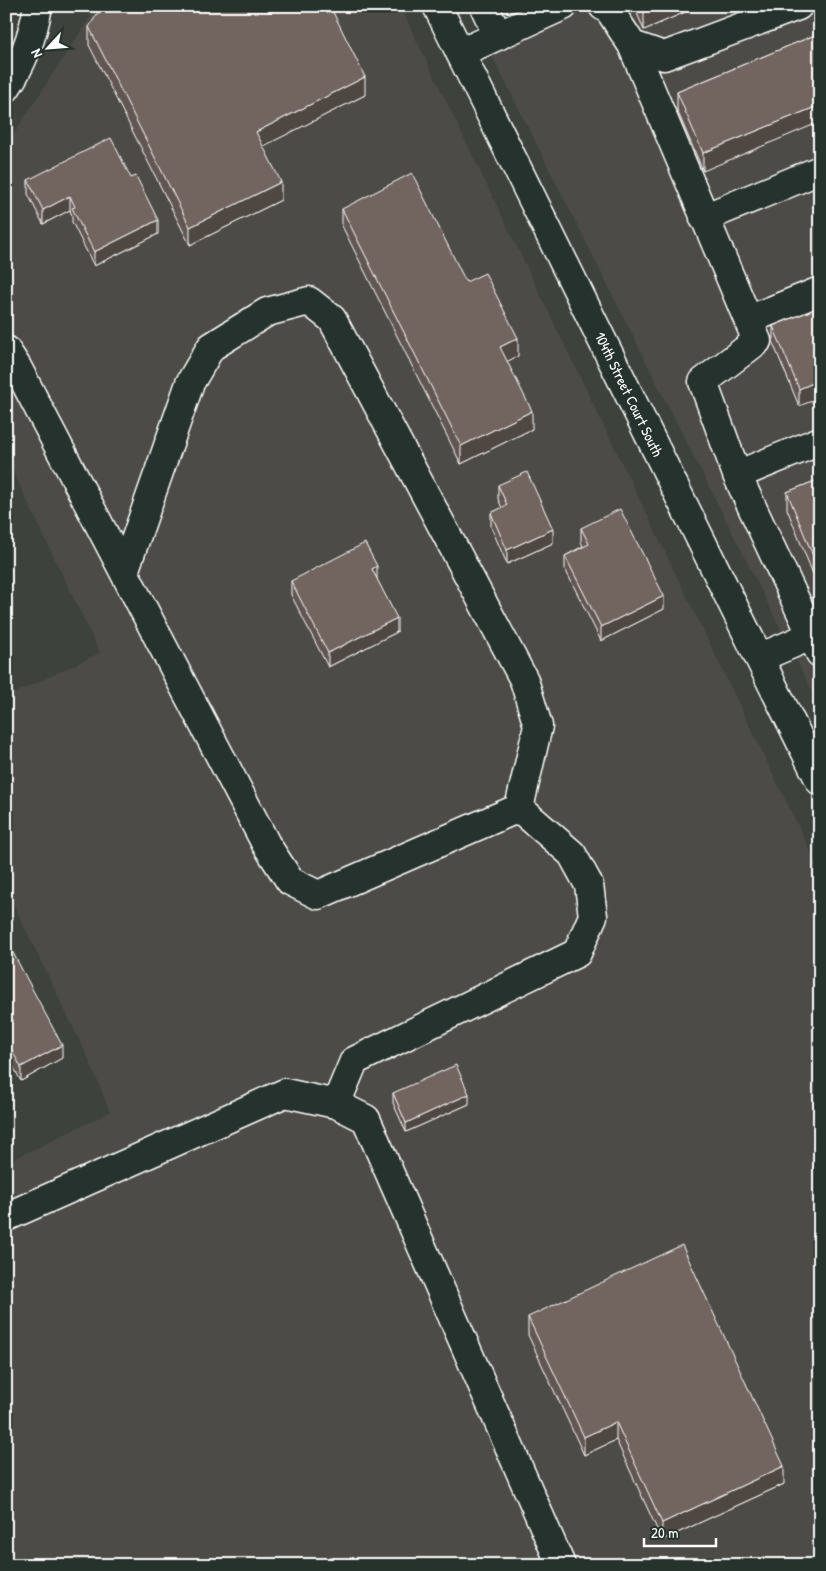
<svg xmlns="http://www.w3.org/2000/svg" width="826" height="1571" font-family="'Patrick Hand',sans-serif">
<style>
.built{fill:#4d4c46}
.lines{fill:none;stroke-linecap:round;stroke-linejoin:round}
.minor-casing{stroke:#fff;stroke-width:31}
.minor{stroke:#26332d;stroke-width:28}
.wall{fill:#625752;stroke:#fff}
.shaded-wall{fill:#504742;stroke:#fff}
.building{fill:#72655f;stroke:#fff}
.labels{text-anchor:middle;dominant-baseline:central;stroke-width:4;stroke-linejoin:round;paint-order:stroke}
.street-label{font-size:15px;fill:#fff;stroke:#26332d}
</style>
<rect width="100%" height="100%" fill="#3d423c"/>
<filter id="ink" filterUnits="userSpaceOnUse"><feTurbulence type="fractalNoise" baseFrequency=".02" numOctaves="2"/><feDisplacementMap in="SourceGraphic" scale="10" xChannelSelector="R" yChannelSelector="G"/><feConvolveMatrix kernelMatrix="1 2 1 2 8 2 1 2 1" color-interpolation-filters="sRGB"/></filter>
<g filter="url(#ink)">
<path class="built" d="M92 6H400L820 871V1565H6V1163L110 1112 89 1060 6 889V697L100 653 6 457V146L90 17Z
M467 6H820V707Z"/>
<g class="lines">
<defs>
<path id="minor" d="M437 6 820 781
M484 6 498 36
M603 6 610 11 632 45 757 341 703 382 737 475 820 653
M632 45 664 56 798 6
M460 53 563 6
M6 88C23 63 33 36 38 6
M704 218 820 170
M748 320 820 291
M6 350 17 367 266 844 290 881 318 895 519 808
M737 475 820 441
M124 572 190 383 211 347 267 312 309 301 332 319 524 680 538 726 519 808
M759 658 820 632
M336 1104 354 1061 577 953 593 916 589 885 572 854 519 808
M6 1217 285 1093 336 1104 366 1119 561 1565"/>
</defs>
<use href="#minor" class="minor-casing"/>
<use href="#minor" class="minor"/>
</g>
<path class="wall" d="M634 6H699L644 30Z
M89 27 365 95 263 146 281 200 190 245 89 45Z
M820 33 703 171 677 110V92Z
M28 180 158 234 94 266 72 222V216L70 210 43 224 28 194Z
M342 209 466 282 518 356 507 361 532 429 461 464 342 226Z
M820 307 799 406 773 343V326Z
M820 479 813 574 787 509V492Z
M498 485 553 543 507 564 491 527V513L502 508 498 499Z
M581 528 664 609 601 641 565 569V556L583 546 581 542Z
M377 579 397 632 328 667 291 595V581Z
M6 949 62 1058 21 1081 6 1054Z
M393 1093 469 1104 406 1132 393 1103Z
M528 1317 784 1484 662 1540 616 1440 584 1455 528 1335Z"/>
<path class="shaded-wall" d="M657 6H699L644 30V12Z
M365 77V95L256 150V132Z
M820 105V122L703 171V153Z
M281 182V200L190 245V227Z
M70 196V210L43 224V210Z
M158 220V234L94 266V252Z
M518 338V356L500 365V347Z
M820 380V398L799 406V389Z
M532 411V429L461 464V446Z
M553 529V543L507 564V550Z
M820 553V571L813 574V556Z
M377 566V580L372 569Z
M664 596V609L601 641V627Z
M397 618V632L328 667V653Z
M62 1045V1058L21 1081V1067Z
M469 1094V1104L406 1132V1123Z
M616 1422V1440L584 1455V1437Z
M784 1466V1484L662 1540V1523Z"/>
<path class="building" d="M102 6H330L365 77 256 132 281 182 190 227 89 27Z
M642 6H657L644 12Z
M820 33V105L703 153 677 92Z
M111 138 131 178 136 176 158 220 94 252 72 208 75 207 70 196 43 210 28 180Z
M412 173 466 282 485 273 518 338 500 347 532 411 461 446 342 209Z
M820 307V380L799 389 773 326Z
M527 472 553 529 507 550 491 513 507 505 498 485Z
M820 479V553L813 556 787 492Z
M620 509 664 596 601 627 565 556 589 544 581 528Z
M365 543 377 566 372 569 397 618 328 653 291 581Z
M10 947 62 1045 21 1067 6 1040V949Z
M456 1065 469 1094 406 1123 393 1093Z
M682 1245 784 1466 662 1523 616 1422 584 1437 528 1317Z"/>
</g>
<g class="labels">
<g class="street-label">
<text transform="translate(629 394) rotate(64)">104th Street Court South</text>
</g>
</g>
<rect width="826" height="1571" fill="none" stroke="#26332d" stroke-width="25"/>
<rect x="12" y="12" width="801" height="1546" fill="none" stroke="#fff" stroke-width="2" filter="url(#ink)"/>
<g transform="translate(48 48) rotate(244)" stroke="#26332d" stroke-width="4" paint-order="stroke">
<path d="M0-4L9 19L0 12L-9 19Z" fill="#ffffff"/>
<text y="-8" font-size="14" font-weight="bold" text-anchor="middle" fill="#ffffff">N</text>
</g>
<path d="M644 1538v8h72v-8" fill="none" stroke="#ffffff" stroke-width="2.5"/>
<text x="651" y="1538" font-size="15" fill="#ffffff" stroke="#26332d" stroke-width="4" paint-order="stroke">20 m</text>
</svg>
